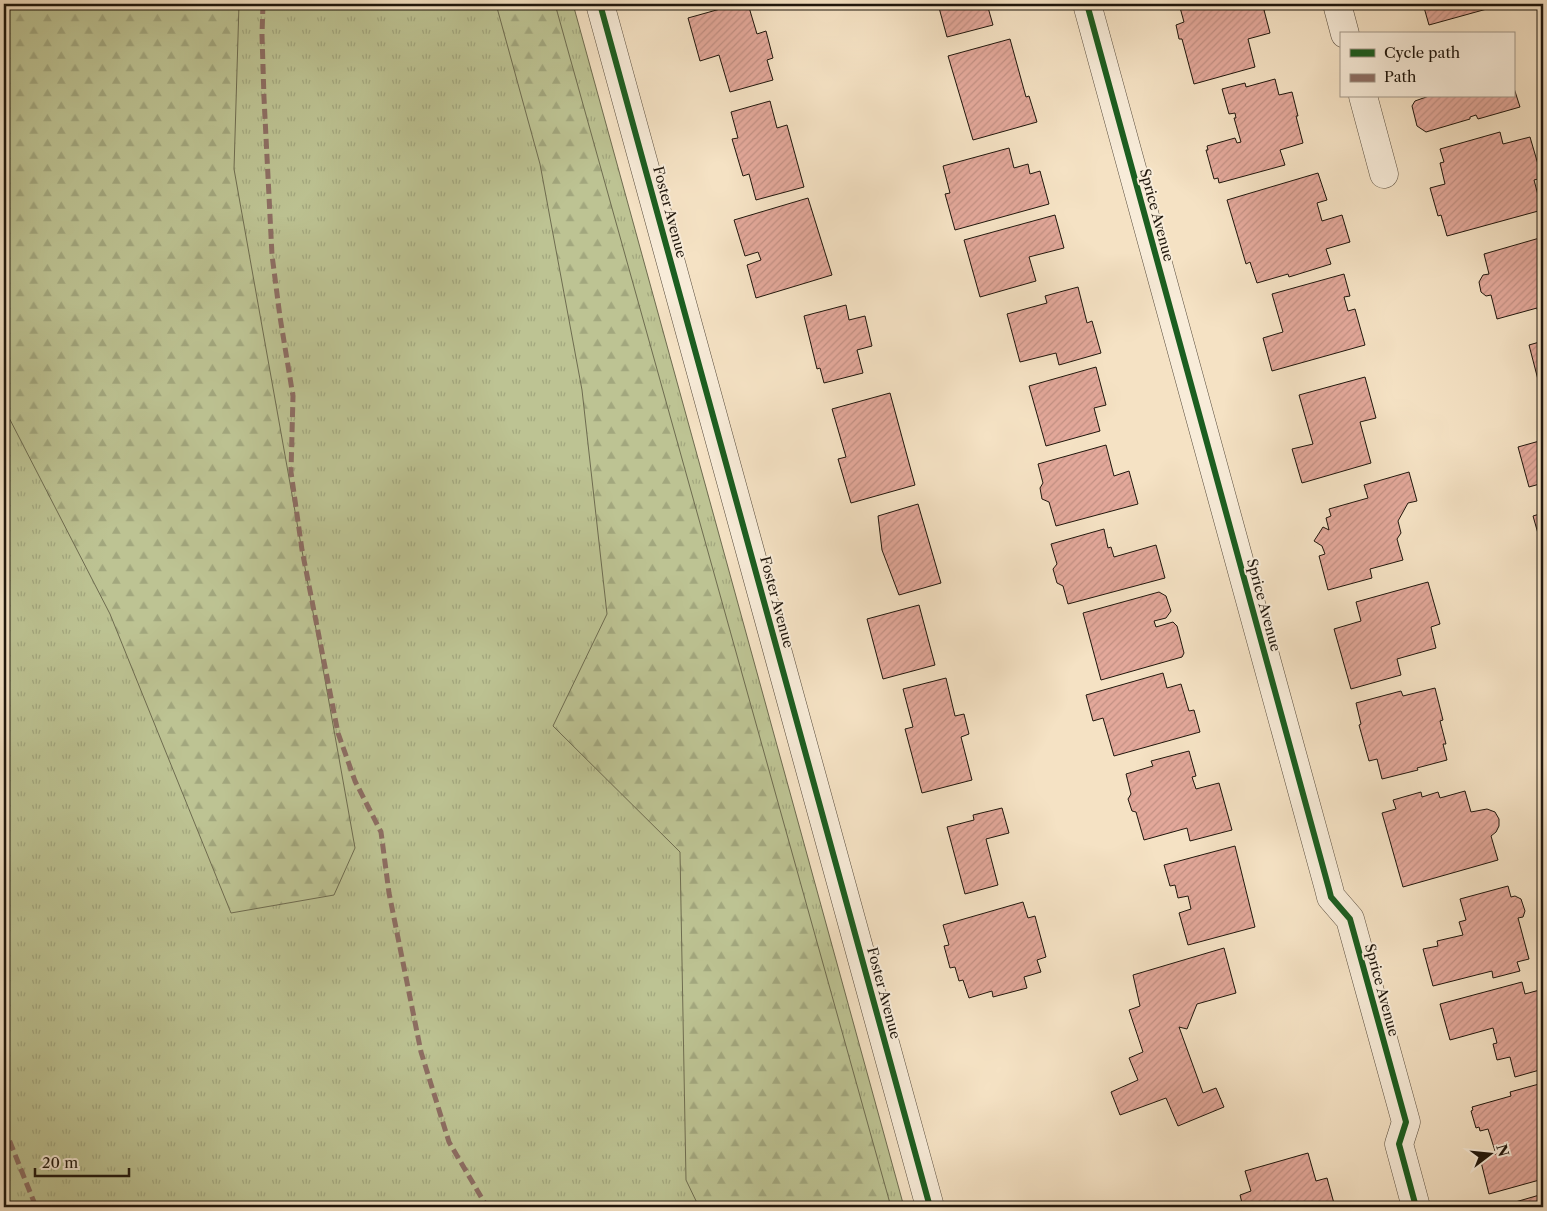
<svg xmlns="http://www.w3.org/2000/svg" width="1547" height="1211" font-family="'Libre Caslon Text',serif">
<style>
.grass{fill:url(#grass-tufts);stroke:#6e6c50}
.forest{fill:url(#forest-firs);stroke:#6e6c50}
.building{fill:url(#building-hatch);stroke:#1f160c}
.lines{fill:none;stroke-linecap:round;stroke-linejoin:round}
.minor-casing{stroke:#54493a;stroke-width:29}
.minor{stroke:#f8ecd9;stroke-width:28}
.quiet{stroke:#8d6e63;stroke-width:5;stroke-dasharray:10 5;stroke-linecap:butt}
.cycleway-casing{stroke:#f8ecd9;stroke-width:9}
.cycleway{stroke:#1b5e20;stroke-width:6}
.labels{text-anchor:middle;dominant-baseline:central;stroke-width:4;stroke-linejoin:round;paint-order:stroke}
.street-label{font-size:14px;fill:#1f160c;stroke:#f8ecd9}
</style>
<defs>
<pattern id="grass-tufts" width="24" height="20" patternUnits="userSpaceOnUse" patternTransform="scale(1.25)"><rect width="24" height="20" fill="#bdc393"/><path d="M3 7l-1-3M5 7V3M7 7l1-3M15 17l-1-3M17 17v-4M19 17l1-3" fill="none" stroke="#a2a77e"/></pattern>
<pattern id="forest-firs" width="22" height="20" patternUnits="userSpaceOnUse" patternTransform="scale(1.25)"><rect width="22" height="20" fill="#bdc393"/><path d="M5 1l3.5 6h-7zM16 11l3.5 6h-7z" fill="#a2a77e"/></pattern>
<pattern id="building-hatch" width="6" height="6" patternUnits="userSpaceOnUse" patternTransform="scale(1.25)"><rect width="6" height="6" fill="#e3a89a"/><path d="M-1 1l2-2M0 6l6-6M5 7l2-2" fill="none" stroke="#c29084"/></pattern>
</defs>
<rect width="100%" height="100%" fill="#f5e2c4"/>
<filter id="stains"><feTurbulence type="fractalNoise" baseFrequency=".004" numOctaves="4"/><feColorMatrix values="0 0 0 0 .2 0 0 0 0 .09 0 0 0 0 .02 0 0 0 .5 -.17"/></filter>
<radialGradient id="worn" r=".72"><stop offset=".6" stop-color="#630" stop-opacity="0"/><stop offset="1" stop-color="#630" stop-opacity=".3"/></radialGradient>
<path class="grass" d="M4 4H573L904 1207H4Z"/>
<path class="forest" d="M4 4H239L234 169 355 848 334 895 231 913 110 614 4 408Z
M496 4H555L891 1207H699L686 1180 680 852 553 726 607 614 582 390 540 164Z"/>
<path class="building" d="M738 4H748L757 34 766 31 773 58 767 60 773 80 730 92 719 55 700 61 688 18Z
M938 4H987L993 25 947 37Z
M1179 4H1269L1271 8 1264 10 1270 33 1248 39 1255 67 1194 84 1182 39H1179L1176 25 1184 22Z
M1423 4H1493L1494 7 1429 25Z
M1010 39 1026 97 1029 96 1037 122 973 140 948 56Z
M1275 79 1279 95 1292 92 1298 116H1296L1303 143 1280 150 1285 165 1219 183 1218 178 1214 179 1206 150H1208L1207 146 1235 138 1237 143 1241 142 1234 118H1236L1235 113 1229 114 1222 89 1245 83 1246 87Z
M1513 85 1520 107 1478 119 1476 115 1470 117V119L1426 132 1417 126 1412 106 1415 101 1429 96H1513Z
M770 101 777 128 787 125 804 187 756 200 749 174 743 176 732 139 738 138 731 112Z
M1500 132 1503 144 1530 137 1542 178 1534 180 1542 210 1447 236 1441 215 1438 216 1430 188 1445 184 1440 163 1444 162 1440 149Z
M1009 148 1014 168 1028 164 1030 174 1040 171 1049 204 955 230 945 194 950 193 943 166Z
M1318 173 1327 200 1317 203 1322 221 1342 215 1350 242 1326 249 1331 264 1289 277 1288 274 1257 283 1250 262 1246 264 1227 200Z
M808 198 832 275 756 298 747 265 761 260 758 252 745 256 734 220Z
M1055 215 1064 248 1029 257 1036 281 980 297 964 240Z
M1543 237V317L1539 318 1537 308 1497 319 1491 295 1486 296 1481 292 1479 282 1483 275 1489 274 1484 254Z
M1344 274 1350 296 1344 297 1348 311 1355 309 1365 345 1272 371 1263 338 1283 332 1272 294Z
M1078 287 1087 323 1092 321 1101 353 1059 365 1056 353 1020 362 1007 314 1047 303 1045 296Z
M846 305 849 320 865 316 872 346 857 350 863 373 824 383 820 368 817 369 804 316Z
M1543 341V399L1529 345Z
M1096 367 1106 405 1094 408 1100 431 1046 446 1029 386Z
M1365 377 1376 418 1360 422 1371 463 1302 483 1292 449 1313 444 1299 395Z
M890 393 915 485 851 503 838 459 846 457 832 409Z
M1543 440V483L1529 487 1518 447Z
M1106 445 1114 476 1129 471 1138 504 1056 526 1049 502 1042 499 1040 488 1043 483 1038 464Z
M1409 472 1417 501 1408 503 1398 521 1401 533 1397 539 1403 560 1370 569 1372 578 1328 590 1319 556 1325 554 1322 546 1314 541 1323 527 1329 530 1326 518 1331 516 1329 509 1368 498 1364 485Z
M918 504 941 583 899 595 882 550 878 516Z
M1543 513V551L1533 516Z
M1104 529 1108 548 1111 547 1114 557 1156 545 1165 578 1068 604 1063 586 1057 583 1053 569 1057 564 1051 544Z
M1428 582 1440 624 1431 627 1436 648 1397 659 1401 675 1351 689 1334 629 1361 621 1356 602Z
M1159 592 1166 596 1171 611 1166 618 1154 621 1156 627 1173 622 1177 626 1184 653 1182 657 1101 680 1083 613Z
M919 605 935 665 883 679 867 619Z
M1163 673 1167 688 1181 684 1189 711 1194 710 1200 732 1114 756 1103 718 1093 721 1086 695Z
M946 678 955 716 964 714 969 734 961 737 972 780 922 793 905 729 913 727 903 689Z
M1435 688 1443 720 1440 721 1446 744H1443L1447 760 1417 768 1418 770 1382 779 1377 759 1369 761 1359 725 1361 724 1356 703 1401 691 1403 696Z
M1189 751 1196 776 1192 777 1196 789 1219 783 1232 830 1190 841 1187 828 1144 840 1136 812 1132 811 1128 799 1131 794 1126 774 1153 766 1151 761Z
M1465 791 1471 812 1487 809 1495 812 1499 819V826L1496 832 1491 836 1498 860 1403 887 1382 813 1396 809 1393 800 1421 792 1422 797 1438 792 1440 798Z
M1002 808 1009 833 986 839 998 885 965 894 947 827 974 820 973 815Z
M1235 846 1255 927 1188 945 1179 913 1191 909 1188 896 1178 898 1175 885 1170 886 1164 865Z
M1508 886 1511 897 1515 896 1521 899 1525 911 1523 917 1518 918 1529 959 1517 962 1520 971 1493 978 1492 971 1433 986 1423 949 1438 946 1437 941 1463 935 1459 922 1466 920 1460 899Z
M1023 902 1028 918 1035 916 1046 957 1037 960 1041 972 1024 977 1027 988 993 997 992 991 969 998 963 980 959 981 955 967 950 968 944 946 949 945 943 925Z
M1224 948 1236 993 1197 1004 1187 1029 1179 1027 1203 1093 1216 1088 1224 1107 1178 1126 1166 1098 1120 1115 1111 1092 1138 1080 1129 1058 1143 1052 1129 1010 1140 1006 1133 975Z
M1522 982 1525 994 1543 989V1069L1515 1077 1510 1057 1497 1060 1493 1044 1497 1043 1493 1028 1450 1040 1440 1004Z
M1539 1084 1540 1087 1543 1086V1179L1489 1194 1480 1158 1496 1154 1488 1129 1480 1131 1479 1127 1476 1128 1471 1111 1473 1110 1472 1107 1511 1096 1510 1092Z
M1308 1153 1316 1181 1327 1178 1335 1207H1243L1240 1195 1251 1191 1245 1171Z
M1543 1194V1207H1498Z"/>
<g class="lines">
<defs>
<path id="minor" d="M600 4 930 1207
M1087 4 1329 889 1331 897 1350 919 1406 1122 1399 1144 1416 1207
M1337 4 1345 34
M1363 96 1384 174"/>
</defs>
<use href="#minor" class="minor-casing"/>
<use href="#minor" class="minor"/>
<path class="quiet" d="M263 4 262 35 264 98 272 255 280 317 293 396 291 472 302 550 338 733 355 781 381 832 389 893 421 1052 449 1142 487 1207
M4 1127 36 1207"/>
<defs>
<path id="cycleway" d="M600 4 930 1207
M1087 4 1329 889 1331 897 1350 919 1406 1122 1399 1144 1416 1207"/>
</defs>
<use href="#cycleway" class="cycleway-casing"/>
<use href="#cycleway" class="cycleway"/>
</g>
<g class="labels">
<g class="street-label">
<text transform="translate(670 212) rotate(75)">Foster Avenue</text>
<text transform="translate(1157 215) rotate(75)">Sprice Avenue</text>
<text transform="translate(777 602) rotate(75)">Foster Avenue</text>
<text transform="translate(1264 605) rotate(75)">Sprice Avenue</text>
<text transform="translate(1382 990) rotate(75)">Sprice Avenue</text>
<text transform="translate(884 993) rotate(75)">Foster Avenue</text>
</g>
</g>
<rect width="1547" height="1211" fill="none" stroke="#f5e2c4" stroke-width="20"/>
<rect x="5" y="5" width="1537" height="1201" fill="none" stroke="#1f160c" stroke-width="2.5"/>
<rect x="10" y="10" width="1527" height="1191" fill="none" stroke="#1f160c"/>
<rect x="1340" y="32" width="175" height="65" fill="#f8ecd9" stroke="#a19687"/>
<rect x="1350" y="49" width="25" height="8" fill="#1b5e20" stroke="#a19687"/>
<text x="1384" y="58" font-size="15" fill="#1f160c">Cycle path</text>
<rect x="1350" y="74" width="25" height="8" fill="#8d6e63" stroke="#a19687"/>
<text x="1384" y="82" font-size="15" fill="#1f160c">Path</text>
<g transform="translate(1490 1154) rotate(74)" stroke="#f8ecd9" stroke-width="4" paint-order="stroke">
<path d="M0-4L9 19L0 12L-9 19Z" fill="#1f160c"/>
<text y="-8" font-size="14" font-weight="bold" text-anchor="middle" fill="#1f160c">N</text>
</g>
<path d="M35 1168v8h94v-8" fill="none" stroke="#1f160c" stroke-width="2.5"/>
<text x="42" y="1168" font-size="15" fill="#1f160c" stroke="#f8ecd9" stroke-width="4" paint-order="stroke">20 m</text>
<rect width="100%" height="100%" filter="url(#stains)"/>
<rect width="100%" height="100%" fill="url(#worn)"/>
</svg>
